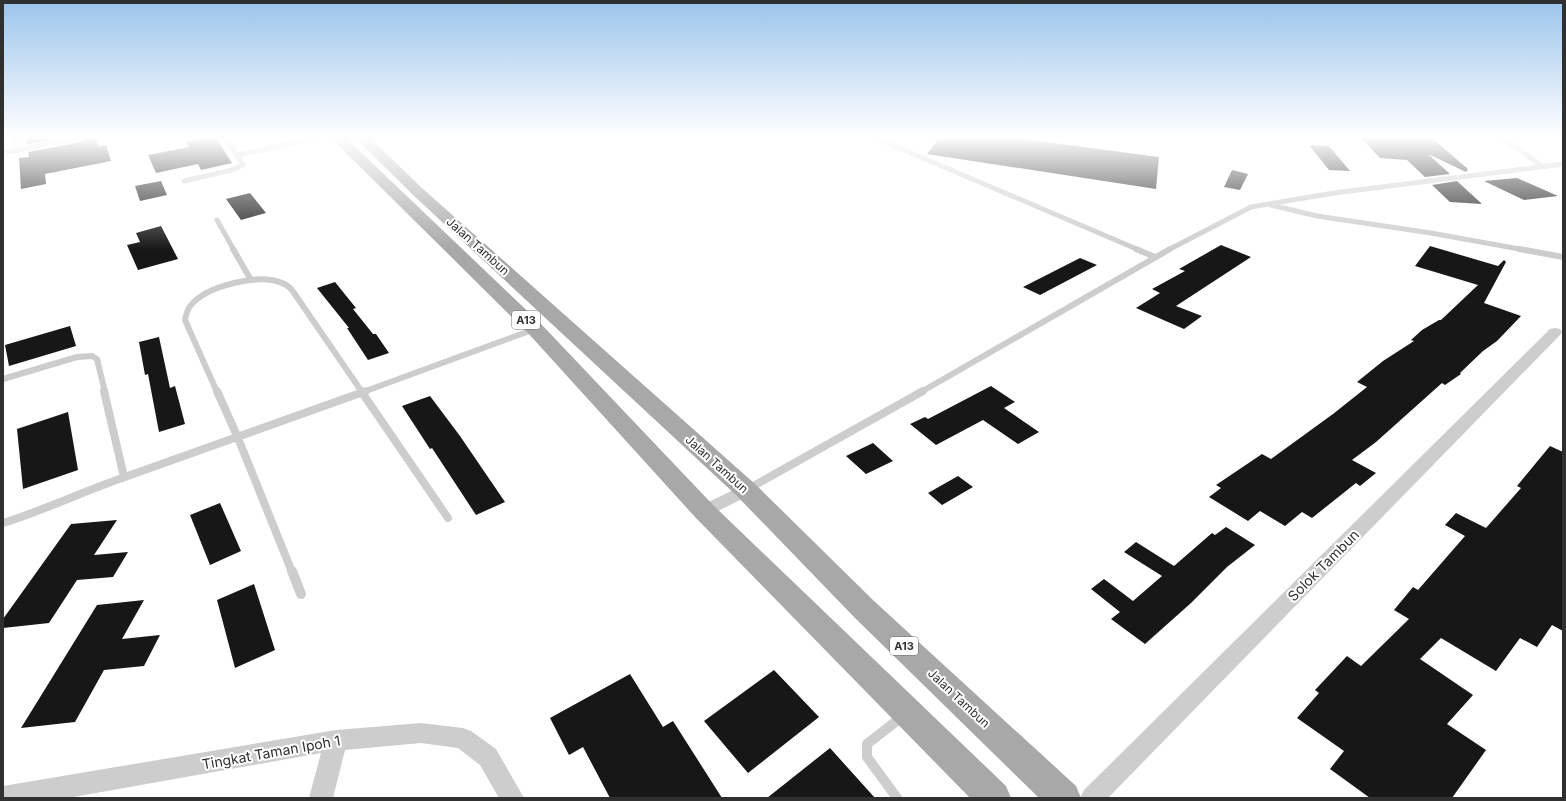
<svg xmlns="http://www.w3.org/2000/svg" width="1566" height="801" font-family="Inter,sans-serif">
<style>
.building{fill:#171717}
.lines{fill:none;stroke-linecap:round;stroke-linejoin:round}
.lane-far3{stroke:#cdcdcd;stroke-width:5}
.lane-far2{stroke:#cdcdcd;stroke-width:6}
.lane-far1{stroke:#cdcdcd;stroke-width:8}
.lane{stroke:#cdcdcd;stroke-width:10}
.street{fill:#cdcdcd;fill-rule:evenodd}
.primary{fill:#a8a8a8;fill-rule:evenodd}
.labels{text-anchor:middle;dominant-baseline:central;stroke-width:4;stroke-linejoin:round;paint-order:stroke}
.shield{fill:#fff;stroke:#6e6e6e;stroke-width:1}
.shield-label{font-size:11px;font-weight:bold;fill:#303030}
.street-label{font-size:12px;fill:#303030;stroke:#fff}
.near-street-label{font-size:14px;fill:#303030;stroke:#fff}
</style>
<rect width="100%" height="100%" fill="#fff"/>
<path class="building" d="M26 138H61L27 144Z
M85 138H97L98 147 106 145 111 161 45 174 46 184 21 189 19 158 29 157 28 152 82 142Z
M205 138H216L232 163 201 170 198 164 156 173 148 155 189 147 186 142Z
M939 138H1017L1159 157 1156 189 927 154Z
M1361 138H1434L1433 139 1468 169 1466 172 1428 154 1450 174 1425 177 1407 160 1380 158Z
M1309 145 1329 146 1350 171 1329 170Z
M1232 170 1248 174 1240 190 1224 187Z
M1517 178 1558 196 1524 200 1484 181Z
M161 181 167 195 140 201 135 186Z
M1457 181 1482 204 1450 202 1432 185Z
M250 193 266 213 241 220 226 199Z
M161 226 178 259 138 270 127 245 140 242 136 233Z
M1221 245 1251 257 1176 306 1202 316 1184 329 1136 308 1160 293 1152 289 1185 271 1179 269Z
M1430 246 1498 266 1504 260 1506 262 1484 303 1521 316 1497 341 1483 351 1460 373 1461 374 1445 385 1442 383 1376 442 1352 460 1376 473 1360 486 1356 483 1312 518 1302 512 1285 526 1260 511 1248 521 1209 497 1221 488 1216 485 1262 454 1271 459 1333 414 1367 387 1357 382 1383 361 1414 341 1411 340 1422 330 1439 320H1441L1478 285 1415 266Z
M1080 258 1097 265 1040 295 1023 287Z
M335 282 356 308 353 309 373 334H376L389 353 368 360 347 328H349L317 288Z
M70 326 76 346 9 366 5 345Z
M159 337 170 388 175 386 185 424 159 432 148 374 145 375 139 342Z
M991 386 1015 402 1004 408 1039 432 1018 444 983 420 936 445 910 424 925 417 928 419Z
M430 396 460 436 505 502 476 515 432 448 430 449 402 406Z
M68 412 78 470 23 489 17 429Z
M873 443 893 461 866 474 846 456Z
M1550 446 1563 452V631L1552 625 1537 647 1520 638 1496 671 1441 638 1420 659 1473 695 1447 724 1486 750 1452 798H1370L1330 769 1344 751 1297 718 1319 693 1315 690 1347 656 1361 666 1409 619 1394 610 1413 587 1418 590 1465 536 1445 525 1456 513 1486 528 1521 488 1517 486Z
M958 476 973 487 942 505 928 493Z
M220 503 241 551 210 565 190 515Z
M117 520 94 555 128 552 113 577 77 580 49 623 3 628V619L71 524Z
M1226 527 1255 545 1227 567 1191 603 1145 644 1111 619 1120 612 1091 589 1104 579 1133 601 1162 576 1124 552 1136 542 1174 566 1212 533 1215 535Z
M254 584 275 650 235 668 217 600Z
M144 600 122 639 160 635 144 666 104 670 75 722 21 728 97 605Z
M774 670 819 717 748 773 704 721Z
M630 674 663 727 673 721 722 798H610L583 747 569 755 550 718Z
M830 748 875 798H767Z"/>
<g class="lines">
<path class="lane-far3" d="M15 138 16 146
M876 138 1139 250
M1503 138 1542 166
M3 153 81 138
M237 155 316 138
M184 181 232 170 243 165 226 138
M1271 205 1317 216 1431 233 1525 250
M217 220 234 250
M1168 250 1251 207 1334 193 1563 164"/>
<path class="lane-far2" d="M233 249 251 280
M1136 249 1155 257
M1519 249 1563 257
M3 379 77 357 92 356 97 359 105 392
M217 392 185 320C186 315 187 309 191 305 207 286 258 273 282 283 286 284 289 287 292 290L362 392
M363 392 535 329
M921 392 1170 249"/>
<path class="lane-far1" d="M104 391 124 477
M217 391 238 438 292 572
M361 391 448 518
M748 489 923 391
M3 523C45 510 84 491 125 477 205 448 286 420 366 391"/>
<path class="lane" d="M292 571 301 594
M897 798 867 757V744L903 716"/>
<path class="street" d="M1555 328 1560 329 1562 332 1560 335 1108 798H1080L1084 790 1550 329Z
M746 484 752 486 754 490 752 494 710 515 704 517 698 515 695 511 698 507Z
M421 723 463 728 471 731 496 749 524 798H499L480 765 458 748 421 743 345 750 333 798H309L321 753 68 798H3V786L336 730Z"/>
<path class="primary" d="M331 138H346L542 325 713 505 1006 786 1011 798H970L695 517 528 333Z
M356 138H370L422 188 755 484 874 601 1076 786 1081 798H1039L854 617 737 496 412 194Z"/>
</g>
<linearGradient id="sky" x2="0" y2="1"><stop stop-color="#9bc4eb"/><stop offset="0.55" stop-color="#fff"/><stop offset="1" stop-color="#fff" stop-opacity="0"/></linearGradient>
<rect width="1566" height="250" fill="url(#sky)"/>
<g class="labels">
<g class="shield">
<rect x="512" y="311" width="28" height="18" rx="3"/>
<rect x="890" y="637" width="28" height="18" rx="3"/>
</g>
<g class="shield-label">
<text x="526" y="320">A13</text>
<text x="904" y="646">A13</text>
</g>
<g class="street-label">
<text transform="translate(478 246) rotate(42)">Jalan Tambun</text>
<text transform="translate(717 464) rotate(42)">Jalan Tambun</text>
<text transform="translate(959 698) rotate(43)">Jalan Tambun</text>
</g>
<g class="near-street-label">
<text transform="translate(1323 565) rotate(-45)">Solok Tambun</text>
<text transform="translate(271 752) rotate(-10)">Tingkat Taman Ipoh 1</text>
</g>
</g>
<rect width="1566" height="801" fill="none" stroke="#303030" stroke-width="8"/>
</svg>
